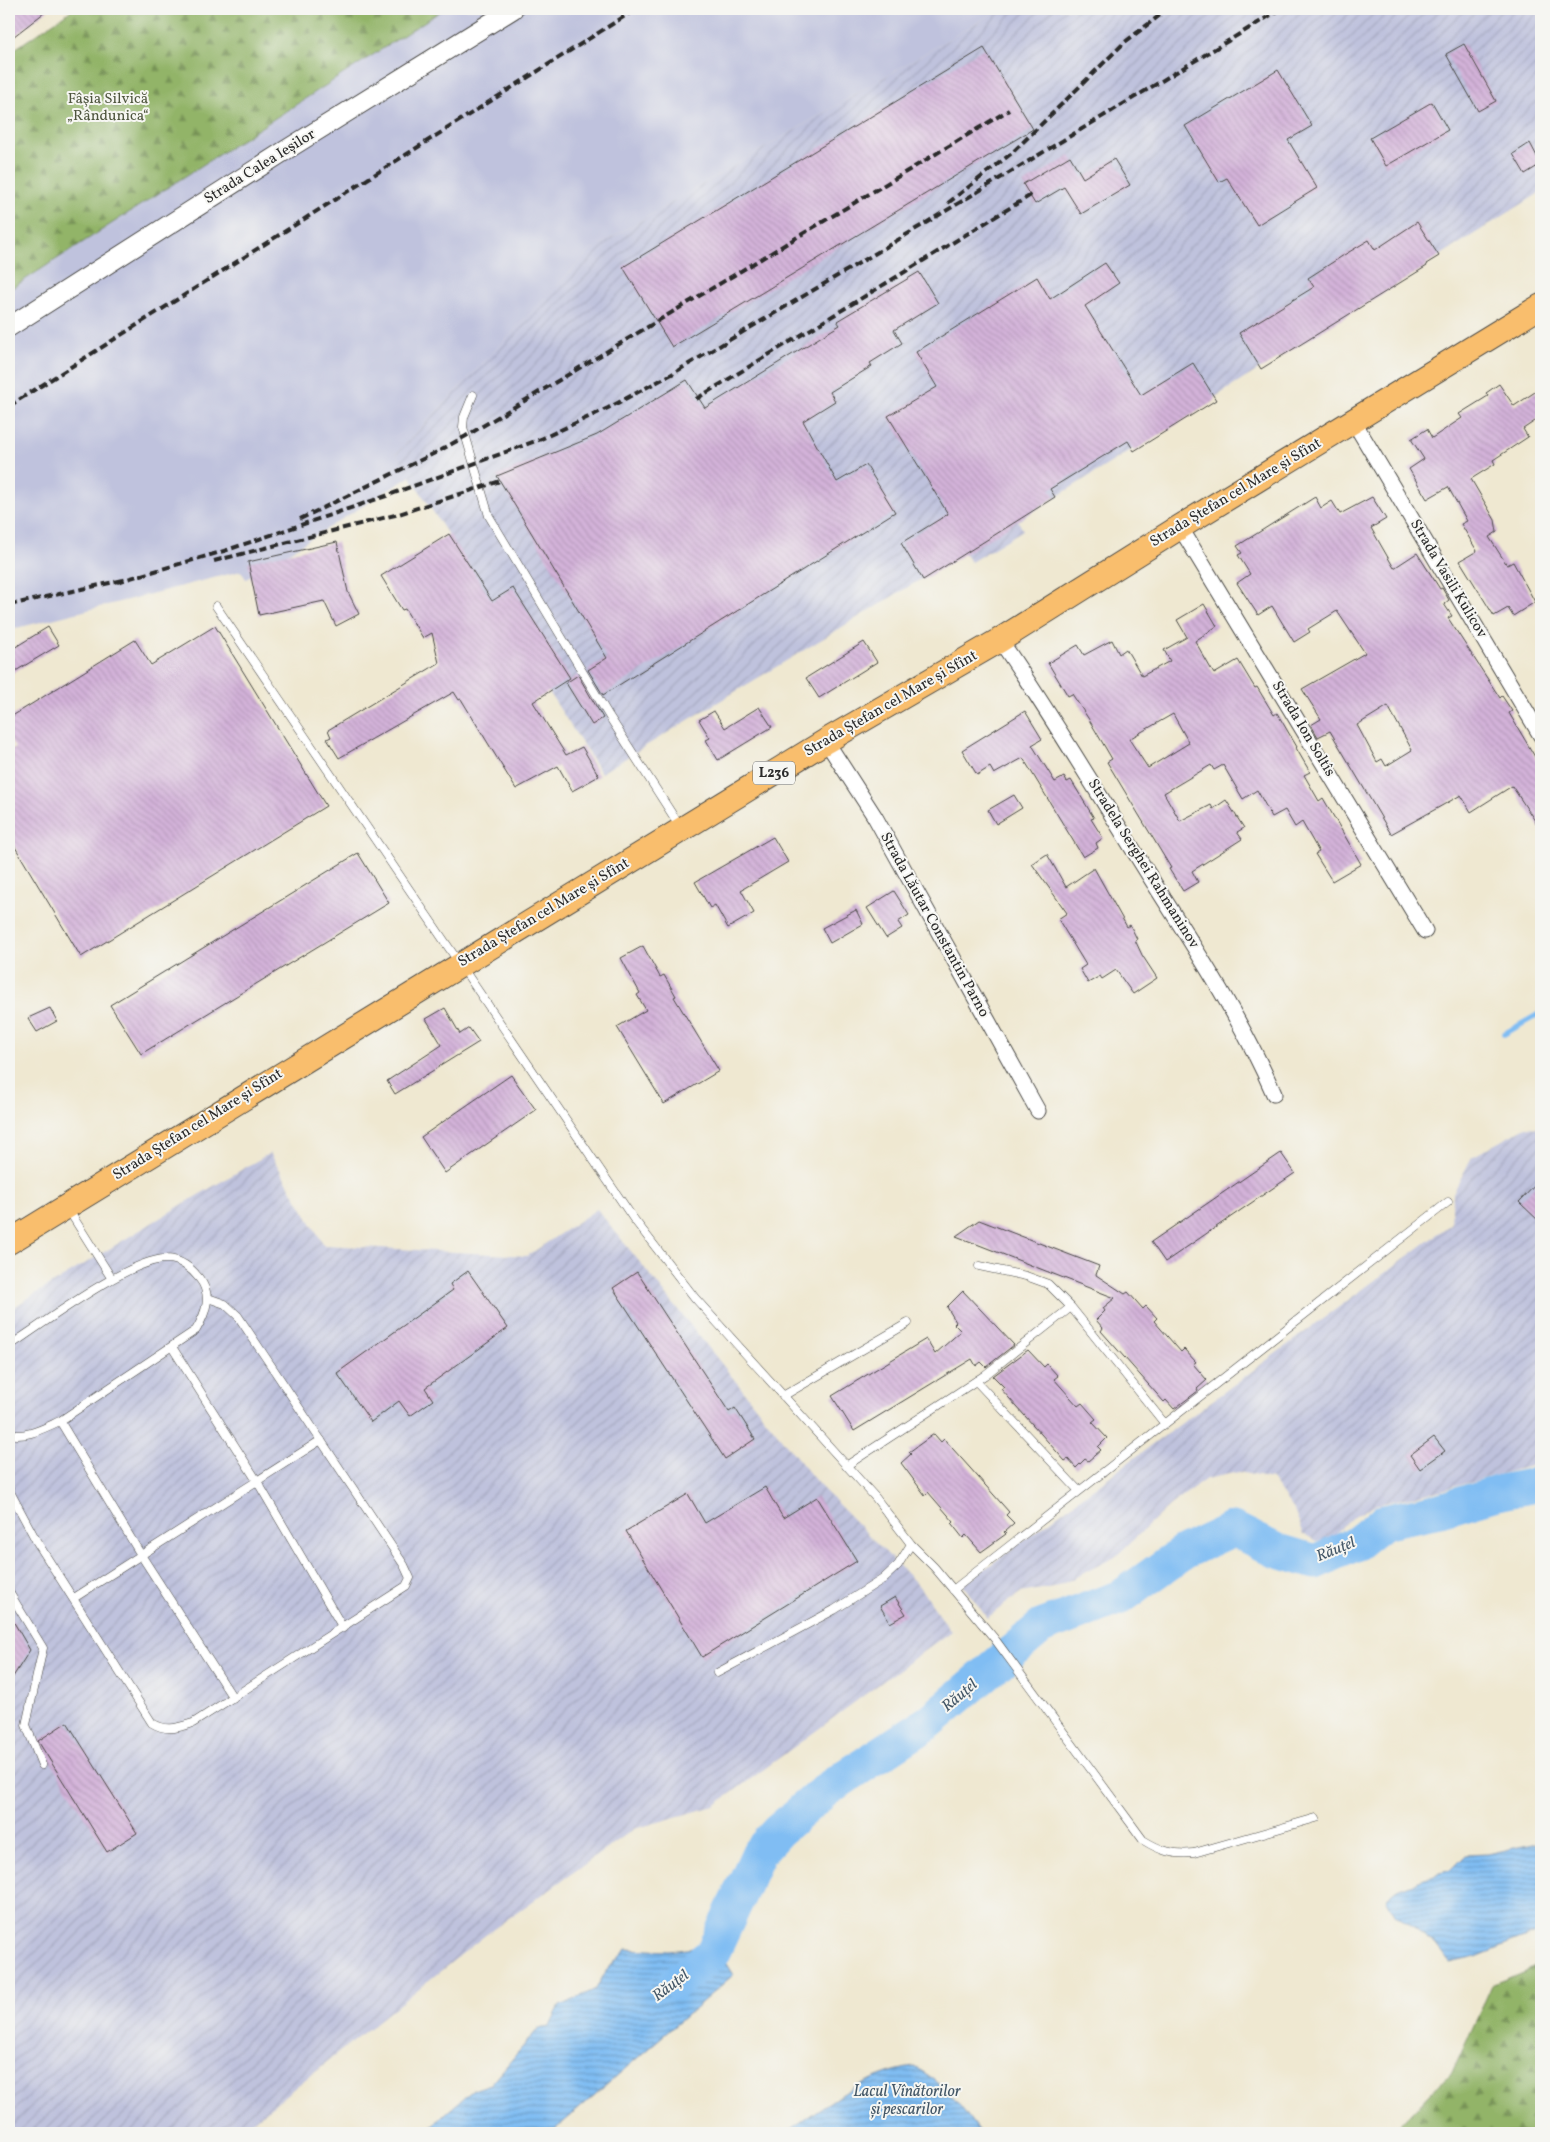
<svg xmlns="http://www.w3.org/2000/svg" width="1550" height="2142" font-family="Vollkorn,serif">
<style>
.industrial{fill:url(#industrial-furrows)}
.railway{fill:#bfc2dd}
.forest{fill:url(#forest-firs);stroke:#5e704a}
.water{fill:url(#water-rules);stroke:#56748f}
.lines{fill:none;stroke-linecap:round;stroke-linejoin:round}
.stream{stroke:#80bdf3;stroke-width:5.5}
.river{stroke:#80bdf3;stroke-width:35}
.building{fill:url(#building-back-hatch);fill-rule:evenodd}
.service-casing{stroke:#484744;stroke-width:9}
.minor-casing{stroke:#484744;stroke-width:17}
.tertiary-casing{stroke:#484744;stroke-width:21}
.primary-casing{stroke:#484744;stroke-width:26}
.service{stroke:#fff;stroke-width:8}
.minor{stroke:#fff;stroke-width:15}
.tertiary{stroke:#fff;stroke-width:19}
.primary{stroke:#f9be6d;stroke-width:24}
.rail{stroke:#2b2b2b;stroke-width:4;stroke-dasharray:8 4;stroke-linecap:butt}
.labels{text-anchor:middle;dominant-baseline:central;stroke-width:4;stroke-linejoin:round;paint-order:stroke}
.shield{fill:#f6f6f2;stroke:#686867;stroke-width:1}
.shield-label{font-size:14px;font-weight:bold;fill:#2b2b2b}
.park-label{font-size:15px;fill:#4e553e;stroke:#f6f6f2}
.street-label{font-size:15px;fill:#2b2b2b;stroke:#f6f6f2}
.water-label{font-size:16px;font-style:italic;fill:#445767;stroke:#f6f6f2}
</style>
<defs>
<pattern id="industrial-furrows" width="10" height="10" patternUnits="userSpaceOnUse" patternTransform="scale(1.25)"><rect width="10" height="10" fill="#bfc2dd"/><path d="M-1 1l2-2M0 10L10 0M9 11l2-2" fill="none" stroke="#a4a7be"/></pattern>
<pattern id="forest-firs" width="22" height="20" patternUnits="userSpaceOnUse" patternTransform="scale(1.25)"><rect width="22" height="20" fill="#92b468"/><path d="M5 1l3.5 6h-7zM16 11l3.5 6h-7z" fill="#779356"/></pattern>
<pattern id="water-rules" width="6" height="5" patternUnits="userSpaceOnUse" patternTransform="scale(1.25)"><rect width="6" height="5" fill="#80bdf3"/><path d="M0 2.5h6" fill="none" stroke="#699ac5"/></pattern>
<pattern id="building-back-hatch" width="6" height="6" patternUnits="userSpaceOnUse" patternTransform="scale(1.25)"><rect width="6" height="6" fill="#d3b2d9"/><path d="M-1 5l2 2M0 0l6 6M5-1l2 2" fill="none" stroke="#b599ba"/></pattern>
</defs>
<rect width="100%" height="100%" fill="#f6f6f2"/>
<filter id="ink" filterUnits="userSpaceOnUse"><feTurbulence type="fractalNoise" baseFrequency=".02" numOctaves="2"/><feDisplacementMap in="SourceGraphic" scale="10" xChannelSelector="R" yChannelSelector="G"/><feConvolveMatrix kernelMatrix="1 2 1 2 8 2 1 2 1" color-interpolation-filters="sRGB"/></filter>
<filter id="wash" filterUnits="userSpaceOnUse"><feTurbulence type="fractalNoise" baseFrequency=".0096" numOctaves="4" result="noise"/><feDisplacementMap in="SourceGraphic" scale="20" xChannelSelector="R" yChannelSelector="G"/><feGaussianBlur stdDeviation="1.12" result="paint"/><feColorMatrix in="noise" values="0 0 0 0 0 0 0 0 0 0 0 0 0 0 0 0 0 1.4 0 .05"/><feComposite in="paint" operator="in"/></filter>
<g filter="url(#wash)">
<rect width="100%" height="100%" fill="#efe8d1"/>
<path class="industrial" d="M1000 9H1541V192L1018 521 1023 530 971 562 964 553 601 773 396 454 591 250Z
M1526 1127 1541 1128V1463L1434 1492 1374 1505 1346 1522 1332 1538 1316 1541 1304 1534 1294 1510 1271 1479 1239 1472 1206 1479 1170 1505 1115 1557 1058 1586 1020 1593 987 1618 963 1585 1451 1224 1453 1193 1472 1157Z
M270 1153 324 1245 527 1256 597 1209 819 1485 918 1585 951 1631 714 1806 634 1829 488 1933 238 2133H9V1310L178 1207Z"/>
<path class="railway" d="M370 9H1000L591 250 396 454 411 476 246 579 241 571 9 630V249Z"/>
<path class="forest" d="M73 9H444L9 290V53Z
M1541 1964V2133H1393L1454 2069 1492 1985Z"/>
<path class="water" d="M1541 1842V1931L1476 1957 1450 1963 1435 1944 1395 1914 1386 1898 1397 1889 1419 1880 1450 1870 1465 1855 1488 1854Z
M703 1947 721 1956 733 1975 551 2133H423L473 2090 491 2084 538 2029 549 2027 560 2006 596 1989 606 1971 627 1949 669 1951Z
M914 2067C946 2083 960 2106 980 2133H786C824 2105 867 2073 914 2067Z"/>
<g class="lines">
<path class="stream" d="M1504 1034 1541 1013"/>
<path class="river" d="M676 1982 712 1954 759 1852 778 1831 827 1789 928 1723 1041 1627 1121 1597 1184 1552 1233 1529 1275 1550 1315 1562 1357 1543 1383 1522 1440 1510 1501 1492 1541 1484"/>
</g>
<g id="blocks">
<path class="building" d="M9 9H49L9 40Z
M1464 44 1496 101 1478 111 1446 54Z
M984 48 1033 129 672 347 623 267Z
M1278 70 1312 126 1288 140 1317 188 1257 225 1227 178 1219 182 1185 126Z
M1432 102 1448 130 1386 166 1370 138Z
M1530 143 1541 164 1525 174 1513 154Z
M1070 156 1083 178 1114 159 1130 185 1081 214 1064 187 1035 204 1023 184Z
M1417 222 1439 256 1426 264 1427 266 1261 369 1239 333 1314 287 1308 278 1344 255 1369 240 1375 250Z
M1105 263 1119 283 1085 306 1141 395 1193 363 1216 400 1134 451 1128 441 1050 489 1055 497 923 580 901 543 948 514 888 416 937 387 916 352 1037 277 1050 299Z
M919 272 938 303 894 330 902 343 870 363 872 366 830 392 835 401 803 421 837 482 866 465 895 512 603 695 588 670 607 658 497 476 597 435 687 380 705 408 840 325 837 321Z
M1499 384 1514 406 1541 388V417L1523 429 1528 437 1493 460 1495 464 1471 479 1495 520 1497 532 1489 537 1507 565 1513 562 1535 602 1513 616 1508 608 1494 616 1460 561 1477 551 1461 524 1467 521 1448 487 1427 499 1409 469 1424 459 1411 439 1427 429 1432 438 1462 418 1459 414 1488 396 1486 393Z
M1315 497 1321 508 1332 501 1340 514 1372 497 1386 519 1371 528 1394 568 1417 553 1440 589 1442 588 1449 600 1444 604 1452 616 1448 618 1500 698 1502 696 1512 711 1509 713 1541 767V830L1512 786 1471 812 1461 795 1391 834 1330 731 1318 737 1311 725 1321 719 1302 689 1365 653 1337 611 1308 629 1310 632 1294 642 1272 606 1258 615 1237 583 1250 574 1238 555 1242 553 1237 546ZM1388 706 1412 750 1386 766 1382 759 1377 762 1357 725Z
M449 534 492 601 513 588 570 678 533 702 566 755 582 747 599 776 572 791 558 766 516 789 461 699 459 700 454 692 339 758 327 739 331 737 328 730 439 663 432 633 423 638 405 609 402 610 381 576Z
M337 542 348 592 359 614 336 626 324 601 259 615 248 562Z
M1204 604 1217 626 1195 641 1214 674 1238 660 1255 688 1257 687 1274 715 1277 713 1297 747 1296 748 1310 772 1304 775 1319 801 1323 798 1361 864 1332 881 1315 854 1319 852 1302 822 1295 827 1285 810 1272 817 1257 790 1243 799 1223 765 1214 770 1211 765 1164 793 1180 821 1211 805 1213 809 1226 800 1244 828 1237 832 1242 839 1192 871 1198 882 1183 891 1169 869 1171 868 1107 762 1112 759 1088 718 1072 694 1068 696 1048 663 1078 645 1084 655 1112 640 1119 654 1126 649 1142 676 1170 661 1164 650 1187 637 1177 620ZM1173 714 1189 743 1148 768 1129 739Z
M215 626 326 806 81 957 9 837V752L15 748 9 737V718L135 640 151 665Z
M48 627 59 645 9 675V651Z
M864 642 877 662 819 698 806 678Z
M578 675 603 718 592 725 566 683Z
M759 707 772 727 718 760 706 740 710 738 699 720 714 711 725 728Z
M1025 711 1042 739 1032 745 1055 782 1064 777 1067 782 1071 780 1094 818 1091 819 1103 838 1096 843 1098 848 1083 857 1023 758 994 774 990 767 977 775 962 750Z
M1014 795 1022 808 996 824 988 810Z
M773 837 788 862 741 890 754 913 728 928 715 905 710 908 695 882Z
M358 853 389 903 141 1054 110 1005Z
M1047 854 1066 887 1094 868 1127 927 1130 925 1137 939 1135 940 1142 955 1157 978 1133 994 1116 970 1102 979 1100 976 1088 983 1080 969 1086 965 1058 919 1067 913 1032 864Z
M894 891 909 915 898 922 902 928 886 938 867 908Z
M856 910 863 924 830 943 822 928Z
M643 946 660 977 664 975 676 996 674 997 719 1071 664 1104 617 1027 646 1010 637 995 640 993 621 958Z
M50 1008 57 1021 37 1032 28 1018Z
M445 1008 460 1034 469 1028 479 1042 395 1094 387 1081 442 1045 426 1019Z
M511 1075 536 1110 445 1173 421 1137Z
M1281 1153 1295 1173 1165 1262 1151 1242Z
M1541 1179V1223L1519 1202Z
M979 1220 1099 1266 1096 1275 1125 1294 1128 1292 1143 1309 1146 1306 1157 1318 1154 1321 1181 1352 1184 1349 1196 1362 1193 1364 1207 1380 1197 1389 1198 1391 1174 1409 1166 1400 1164 1402 1101 1331 1103 1328 1096 1320 1105 1311 1103 1308 1115 1298 956 1236Z
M468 1271 508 1328 425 1388 433 1400 410 1416 399 1401 371 1422 337 1373 453 1290 450 1284Z
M637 1272 729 1412 735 1408 755 1439 725 1459 613 1288Z
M963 1291 1014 1345 986 1367 981 1362 976 1366 972 1359 854 1431 832 1396 926 1339 935 1354 961 1331 954 1324 956 1322 947 1307Z
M1028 1350 1044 1367 1047 1364 1058 1376 1054 1379 1078 1406 1082 1403 1096 1419 1092 1422 1107 1438 1098 1447 1101 1450 1088 1461 1085 1459 1076 1468 1068 1459 1065 1461 1001 1389 1004 1387 993 1376Z
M934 1434 941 1442 944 1439 970 1468 1009 1512 1006 1515 1014 1523 1004 1532 1006 1534 981 1552 966 1535 963 1538 952 1524 954 1522 928 1492 925 1495 901 1463 911 1454 909 1452Z
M1434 1437 1445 1451 1420 1469 1410 1455Z
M765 1487 783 1518 817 1497 857 1561 702 1657 626 1531 688 1494 705 1523Z
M895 1597 906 1614 890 1623 880 1606Z
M9 1614 30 1650 9 1683Z
M67 1722 137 1833 107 1852 38 1741Z"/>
</g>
</g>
<g filter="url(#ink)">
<use href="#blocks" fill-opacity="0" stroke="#484744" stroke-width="1"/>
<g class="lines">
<defs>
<path id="service" d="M1540 9 1541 10
M473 395 464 417 463 427 489 516 609 716 681 828
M216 606 633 1218 695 1298 875 1497 911 1544 934 1567 994 1638 1143 1840C1161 1851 1173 1855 1194 1853L1316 1818
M68 1209 112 1279
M979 1266 1026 1276 1048 1284 1071 1307 1165 1424
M9 1346C43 1324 130 1258 167 1259 180 1259 192 1269 199 1278 213 1295 206 1313 196 1330L60 1421C44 1428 27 1438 9 1434
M172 1347 257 1481 343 1628
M976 1381 1079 1491
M783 1396 908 1323
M60 1421 141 1555 233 1698
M846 1466 985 1375 1071 1307
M9 1490 37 1542 152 1723C167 1732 177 1728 193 1723L406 1586 410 1578 404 1565 238 1316 225 1304 208 1298
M953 1590 1448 1202
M9 1592 43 1648 26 1725 42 1765
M74 1598 321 1440
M717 1673 834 1610 883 1579 898 1565 911 1544"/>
<path id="minor" d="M1354 422 1541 736
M1180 527 1425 931
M1000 640C1054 719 1102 800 1152 880 1196 950 1241 1018 1274 1094
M826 741 875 817 1038 1111"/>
<path id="tertiary" d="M9 327 286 150 513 9"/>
<path id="primary" d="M9 1242 826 741 1000 640 1180 527 1541 306"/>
</defs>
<use href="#service" class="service-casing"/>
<use href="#minor" class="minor-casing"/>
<use href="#tertiary" class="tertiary-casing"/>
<use href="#primary" class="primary-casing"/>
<use href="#service" class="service"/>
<use href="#minor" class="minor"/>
<use href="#tertiary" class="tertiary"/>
<use href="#primary" class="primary"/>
<path class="rail" d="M948 203 1012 153 1125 42 1168 9
M696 399 1031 195
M9 406 636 9
M300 519 435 453 466 436 1009 110
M214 561 399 514 500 481
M117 582 224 551 386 496 541 439 608 408 672 374 876 253 1281 9
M9 605 123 580"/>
</g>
</g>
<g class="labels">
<rect class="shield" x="753" y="761.5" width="42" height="23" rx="4"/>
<g class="shield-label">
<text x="774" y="773">L236</text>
</g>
<g class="park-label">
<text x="108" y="99">Fâşia Silvică<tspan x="108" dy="17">„Rândunica“</tspan></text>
</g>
<g class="street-label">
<text transform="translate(260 167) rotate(-32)">Strada Calea Ieșilor</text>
<text transform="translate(1236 493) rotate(-31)">Strada Ștefan cel Mare și Sfînt</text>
<text transform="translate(1448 579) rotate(59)">Strada Vasili Kulicov</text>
<text transform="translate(891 704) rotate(-30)">Strada Ștefan cel Mare și Sfînt</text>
<text transform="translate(1303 729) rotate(59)">Strada Ion Soltîs</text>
<text transform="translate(1143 864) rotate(58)">Stradela Serghei Rahmaninov</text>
<text transform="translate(544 913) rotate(-31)">Strada Ștefan cel Mare și Sfînt</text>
<text transform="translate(934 925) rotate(61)">Strada Lăutar Constantin Parno</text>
<text transform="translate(198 1125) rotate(-32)">Strada Ștefan cel Mare și Sfînt</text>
</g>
<g class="water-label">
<text transform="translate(1336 1550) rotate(-22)">Răuțel</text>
<text transform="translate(960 1696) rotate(-40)">Răuțel</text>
<text transform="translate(671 1986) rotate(-37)">Răuțel</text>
<text x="907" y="2092">Lacul Vînătorilor<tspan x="907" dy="18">și pescarilor</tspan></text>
</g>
</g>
<rect width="1550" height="2142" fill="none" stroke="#f6f6f2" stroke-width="30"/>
</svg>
